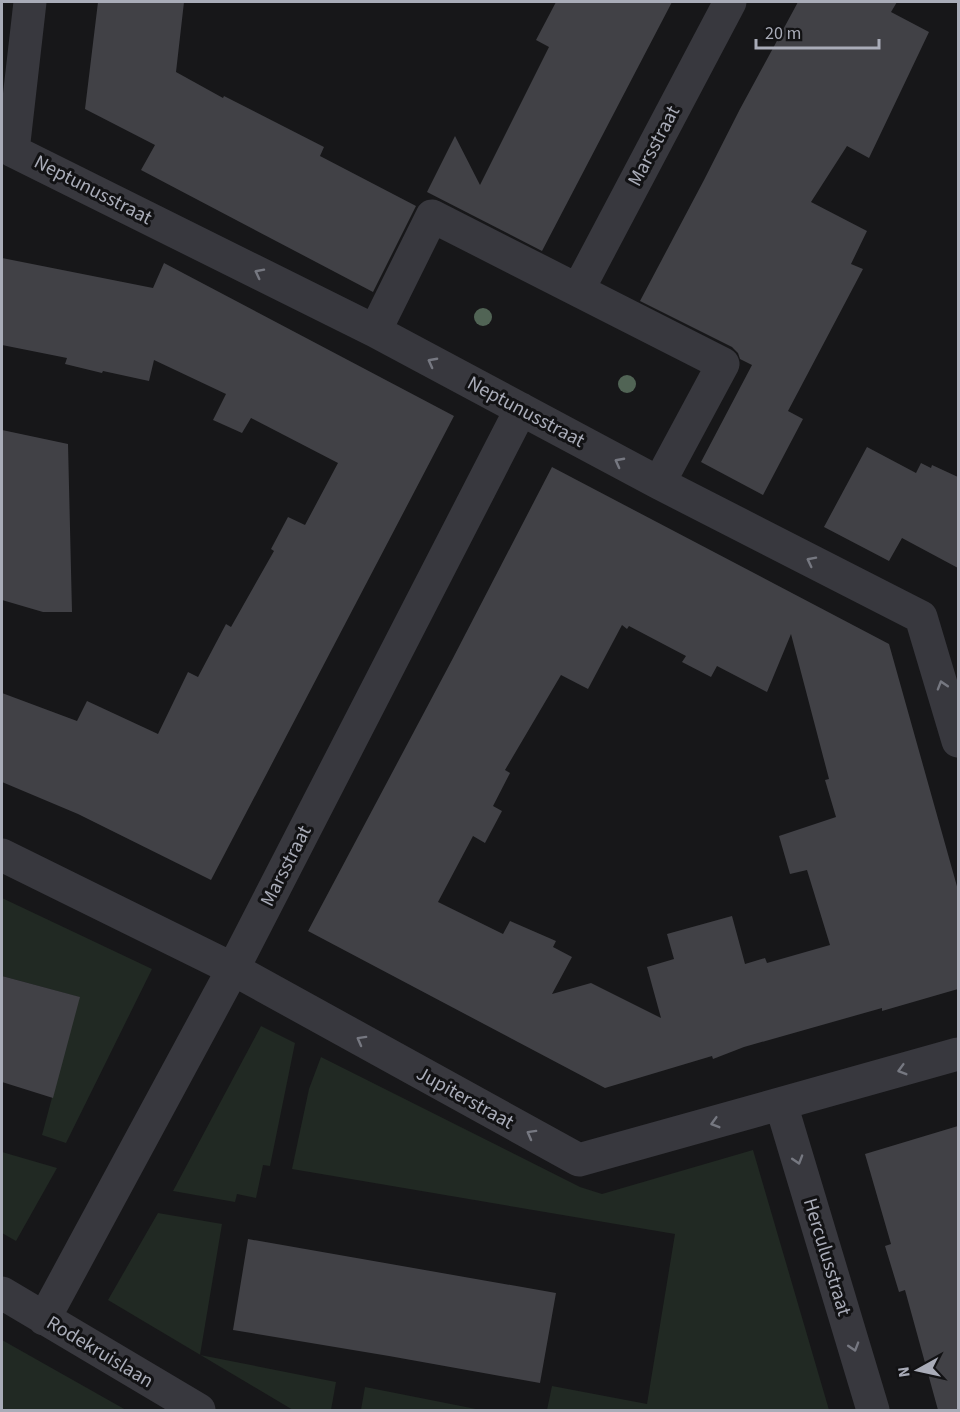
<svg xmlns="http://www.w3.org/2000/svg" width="960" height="1412" font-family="'Source Sans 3',sans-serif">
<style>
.green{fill:#212923}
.building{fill:#414146;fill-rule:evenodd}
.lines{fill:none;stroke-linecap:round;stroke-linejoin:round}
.street{stroke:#38383e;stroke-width:33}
.tree{fill:#516455}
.oneway{stroke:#767881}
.labels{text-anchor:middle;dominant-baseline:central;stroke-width:6;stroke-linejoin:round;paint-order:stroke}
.street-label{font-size:20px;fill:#a9acb8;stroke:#121214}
</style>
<rect width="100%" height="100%" fill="#171719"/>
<path class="green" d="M2 898 152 969 66 1143 42 1135 79 997 2 976Z
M261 1026 295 1043 270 1166 263 1165 256 1198 237 1194 235 1202 173 1191Z
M321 1057 580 1187 602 1194 753 1150 829 1410H547L552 1386 647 1404 675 1234 292 1169 309 1089Z
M2 1152 57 1168 16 1241 2 1233Z
M158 1213 222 1224 200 1355 336 1382 331 1410H293L108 1300Z
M2 1340 126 1410H2Z
M365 1387 481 1410H361Z"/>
<path class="building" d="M98 2H184L176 72 223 98 224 96 324 147 320 156 416 206 373 292 141 170 155 145 85 109Z
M556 2H672L542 251 427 192 455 136 480 185 549 47 536 40Z
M798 2H897L891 12 929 32 869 158 847 146 811 202 867 231 851 264 863 269 788 411 803 419 763 495 701 462 752 365 740 359 738 353 732 347 640 301 704 180 740 109Z
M2 258 153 288 164 263 454 416 211 880 78 814 2 782V693L77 721 87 701 158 734 188 672 198 677 226 624 231 627 274 551 271 549 288 517 305 525 338 463 251 418 242 433 213 420 226 394 154 360 149 381 103 371 102 373 65 364 67 358 2 345Z
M2 430 68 444 72 612H43L2 600Z
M867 447 916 473 921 463 931 468 932 465 958 477V568L902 538 889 561 824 527Z
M552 467 889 644 958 890V989L882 1011V1008L744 1047 713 1059 712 1056 605 1088 308 931 452 660ZM622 625 627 629 629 626 686 656 682 662 711 677 717 666 767 692 791 634 829 779 825 780 836 817 779 836 790 874 807 870 830 945 767 963 765 958 745 964 732 916 667 934 674 959 647 967 661 1018 591 983 552 994 572 957 553 947 556 941 510 921 503 934 438 902 473 836 485 843 502 811 493 806 510 773 505 770 561 675 588 689Z
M2 976 80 997 53 1098 2 1082Z
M958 1126V1410H938L905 1290 899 1292 885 1246 891 1244 865 1154Z
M248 1239 556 1293 540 1383 389 1356 233 1330Z"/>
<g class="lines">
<path class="street" d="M2 143 13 151 375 331 659 483 921 617 958 741
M13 151 30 2
M578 290 730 2
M375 331 432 216 723 364 659 483
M2 855 233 969 579 1160 958 1054
M781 1104 873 1410
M2 1293 199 1410
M44 1319 233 969 521 409"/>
</g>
<g class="tree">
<circle cx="483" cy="317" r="9"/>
<circle cx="627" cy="384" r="9"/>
</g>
<defs><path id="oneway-chevron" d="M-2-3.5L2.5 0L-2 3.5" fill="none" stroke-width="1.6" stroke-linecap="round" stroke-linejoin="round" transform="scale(1.5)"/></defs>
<g class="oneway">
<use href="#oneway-chevron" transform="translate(259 273) rotate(-153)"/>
<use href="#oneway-chevron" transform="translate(432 362) rotate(-152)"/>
<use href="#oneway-chevron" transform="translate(619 462) rotate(-152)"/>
<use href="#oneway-chevron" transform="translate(811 561) rotate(-153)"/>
<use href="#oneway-chevron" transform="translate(942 685) rotate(-107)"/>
<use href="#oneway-chevron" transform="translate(361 1040) rotate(-151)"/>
<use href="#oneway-chevron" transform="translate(902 1070) rotate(164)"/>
<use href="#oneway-chevron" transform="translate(715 1123) rotate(164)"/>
<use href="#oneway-chevron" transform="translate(531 1134) rotate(-151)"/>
<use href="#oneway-chevron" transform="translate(798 1160) rotate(73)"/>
<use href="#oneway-chevron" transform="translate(854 1347) rotate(73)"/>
</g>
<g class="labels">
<g class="street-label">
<text transform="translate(654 146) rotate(-62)">Marsstraat</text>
<text transform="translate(93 190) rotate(27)">Neptunusstraat</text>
<text transform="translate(526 412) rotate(28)">Neptunusstraat</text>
<text transform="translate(286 866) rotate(-63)">Marsstraat</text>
<text transform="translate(465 1098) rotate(29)">Jupiterstraat</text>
<text transform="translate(827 1257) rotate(73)">Herculusstraat</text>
<text transform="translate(100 1352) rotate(31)">Rodekruislaan</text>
</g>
</g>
<rect width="960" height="1412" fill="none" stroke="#a9acb8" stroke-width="6"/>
<g transform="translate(918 1370) rotate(262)" stroke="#121214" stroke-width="4.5" paint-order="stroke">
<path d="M0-4.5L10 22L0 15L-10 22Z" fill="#a9acb8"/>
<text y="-9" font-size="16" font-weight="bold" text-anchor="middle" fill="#a9acb8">N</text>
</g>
<path d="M756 39v9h123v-9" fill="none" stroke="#a9acb8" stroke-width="3"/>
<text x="765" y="39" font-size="18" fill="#a9acb8" stroke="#121214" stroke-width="4.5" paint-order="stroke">20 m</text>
</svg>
